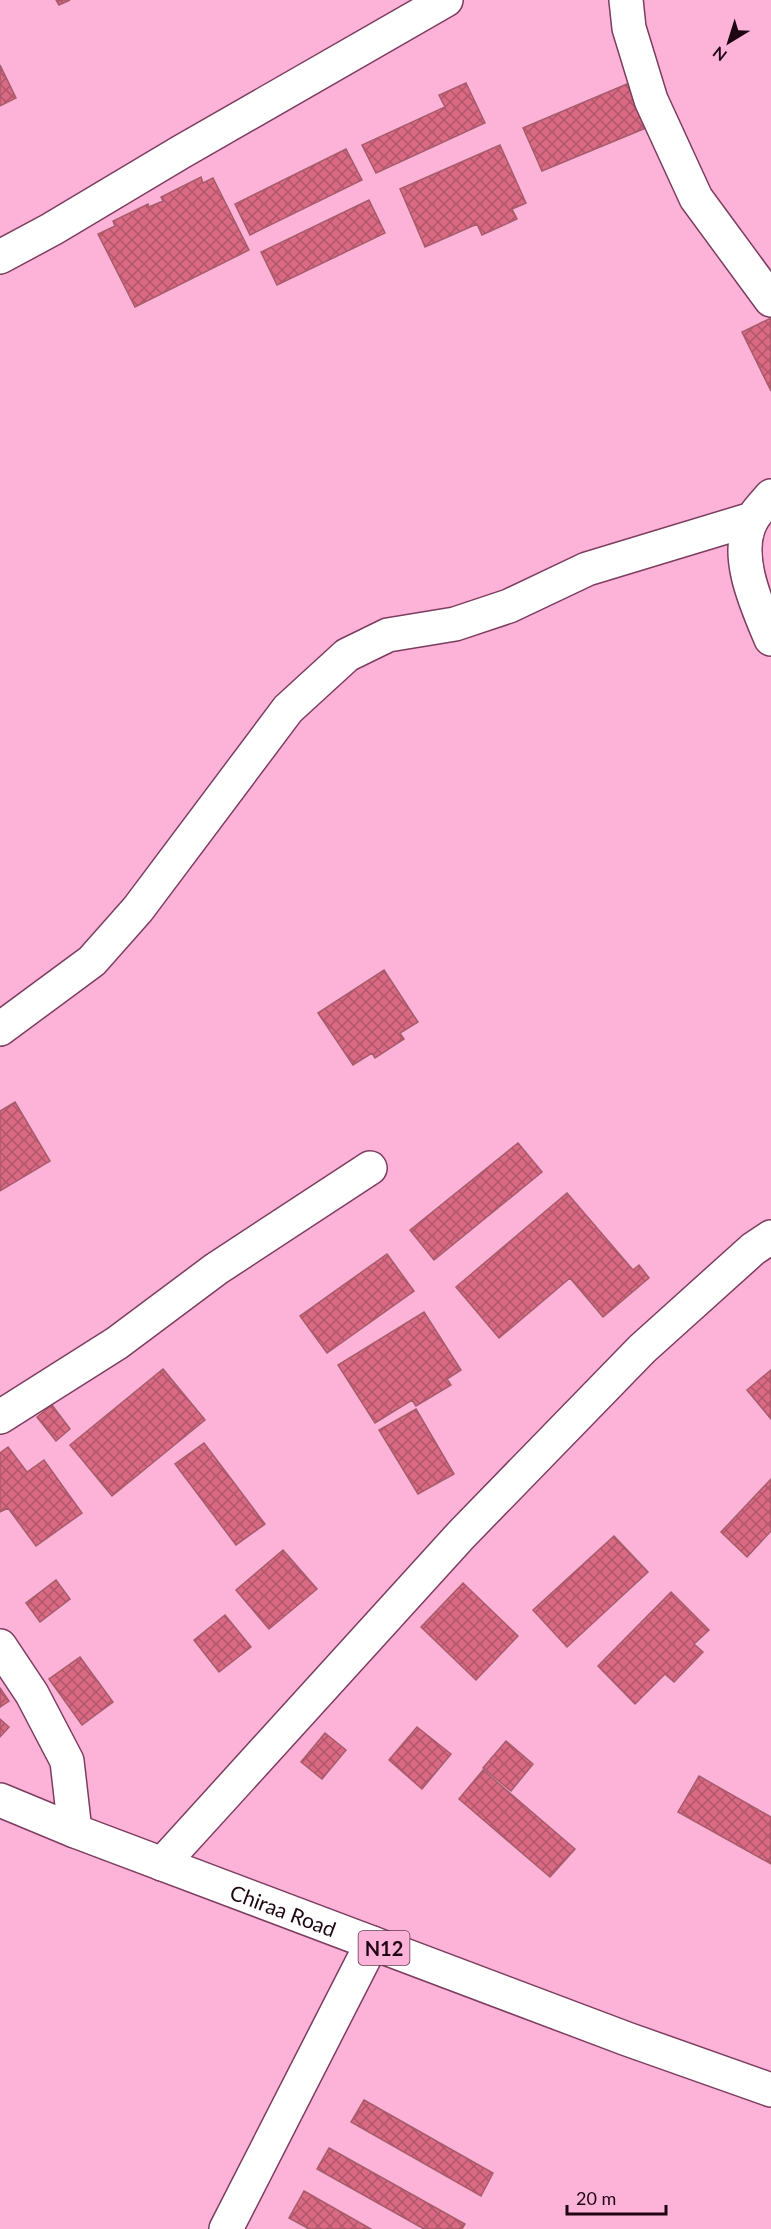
<svg xmlns="http://www.w3.org/2000/svg" width="771" height="2229" font-family="Lato,sans-serif">
<style>
.building{fill:url(#building-cross-hatch);stroke:#a65c6b;stroke-width:1.5}
.lines{fill:none;stroke-linecap:round;stroke-linejoin:round}
.minor-casing{stroke:#7c3d5f;stroke-width:36}
.trunk-casing{stroke:#7c3d5f;stroke-width:36}
.minor{stroke:#fff;stroke-width:33}
.trunk{stroke:#fff;stroke-width:33}
.labels{text-anchor:middle;dominant-baseline:central;stroke-width:4.5;stroke-linejoin:round;paint-order:stroke}
.shield{fill:#fdb3d8;stroke:#61394e;stroke-width:1.5}
.shield-label{font-size:20px;font-weight:bold;fill:#1e0513}
.street-label{font-size:21px;fill:#1e0513;stroke:#fdb3d8}
</style>
<defs>
<pattern id="building-cross-hatch" width="8" height="8" patternUnits="userSpaceOnUse" patternTransform="scale(1.5)"><rect width="8" height="8" fill="#da6a83"/><path d="M0 0l8 8M0 8l8-8" fill="none" stroke="#b0556a"/></pattern>
</defs>
<rect width="100%" height="100%" fill="#fdb3d8"/>
<path class="building" d="M56 0H70L59 5Z
M0 65 16 98 0 106Z
M634 81 653 125 542 171 523 128Z
M466 83 485 123 376 173 362 145 445 107 439 95Z
M500 145 526 203 512 209 517 219 482 235 477 224 425 247 400 189Z
M346 149 362 180 250 235 235 204Z
M201 177 203 183 213 178 249 250 135 307 98 234 115 226 113 221 148 204 149 207 163 201 161 197Z
M369 200 385 233 277 285 261 252Z
M771 318V391L742 332Z
M384 970 418 1022 400 1033 404 1039 375 1058 372 1053 353 1065 318 1013Z
M15 1102 50 1161 0 1191V1111Z
M518 1143 542 1172 434 1260 410 1230Z
M567 1193 633 1270 639 1265 649 1278 603 1317 570 1278 499 1338 456 1287Z
M387 1254 414 1291 327 1353 300 1316Z
M424 1312 461 1370 447 1379 451 1385 416 1406 412 1400 375 1423 338 1365Z
M163 1369 205 1420 112 1496 70 1445Z
M771 1370V1419L747 1390Z
M52 1405 70 1429 56 1441 37 1417Z
M416 1409 454 1474 418 1494 379 1430Z
M204 1443 265 1524 236 1545 175 1464Z
M8 1447 27 1472 44 1460 82 1513 36 1546 8 1508 0 1512V1453Z
M771 1479V1531L747 1557 721 1532Z
M614 1536 648 1572 567 1647 533 1610Z
M283 1550 317 1589 269 1629 236 1590Z
M56 1580 70 1599 40 1622 26 1603Z
M463 1583 518 1636 476 1680 421 1627Z
M671 1592 709 1630 694 1644 703 1652 674 1682 665 1674 635 1704 598 1666Z
M225 1615 251 1647 219 1672 194 1640Z
M80 1657 113 1702 82 1725 49 1679Z
M0 1688 9 1701 0 1707Z
M0 1719 9 1727 0 1737Z
M417 1727 451 1754 422 1789 389 1760Z
M325 1733 346 1750 322 1779 301 1762Z
M506 1741 533 1764 511 1791 483 1768Z
M483 1770 575 1849 550 1877 459 1799Z
M699 1776 771 1817V1864L678 1812Z
M364 2100 493 2173 481 2196 351 2122Z
M329 2148 465 2224 462 2229H424L317 2169Z
M304 2191 371 2229H309L289 2218Z"/>
<g class="lines">
<defs>
<path id="minor" d="M626 0 629 28 651 100 696 198 771 300
M0 257 52 229 181 152 446 0
M771 496C765 503 758 510 753 518 732 552 757 606 771 639
M0 1029 92 961 138 909 288 709 347 655 388 635 455 624 509 606 587 569 752 519
M0 1417 117 1343 216 1269 370 1168
M0 1646 32 1694 67 1761 75 1831
M162 1864 462 1534 642 1349 753 1249 771 1237
M226 2229 372 1943"/>
<g id="trunk">
<path id="s1" d="M0 1800 75 1831 627 2039 771 2090"/>
</g>
</defs>
<use href="#minor" class="minor-casing"/>
<use href="#trunk" class="trunk-casing"/>
<use href="#minor" class="minor"/>
<use href="#trunk" class="trunk"/>
</g>
<g class="labels">
<rect class="shield" x="358.5" y="1931" width="51" height="34" rx="4.5"/>
<g class="shield-label">
<text x="384" y="1948">N12</text>
</g>
<g class="street-label">
<text stroke="none"><textPath href="#s1" startOffset="304">Chiraa Road</textPath></text>
</g>
</g>
<g transform="translate(729 42) rotate(218)" stroke="#fdb3d8" stroke-width="4.5" paint-order="stroke">
<path d="M0-4.5L10 22L0 15L-10 22Z" fill="#1e0513"/>
<text y="-9" font-size="16" font-weight="bold" text-anchor="middle" fill="#1e0513">N</text>
</g>
<path d="M567 2205v9h99v-9" fill="none" stroke="#1e0513" stroke-width="3"/>
<text x="576" y="2205" font-size="18" fill="#1e0513" stroke="#fdb3d8" stroke-width="4.5" paint-order="stroke">20 m</text>
</svg>
